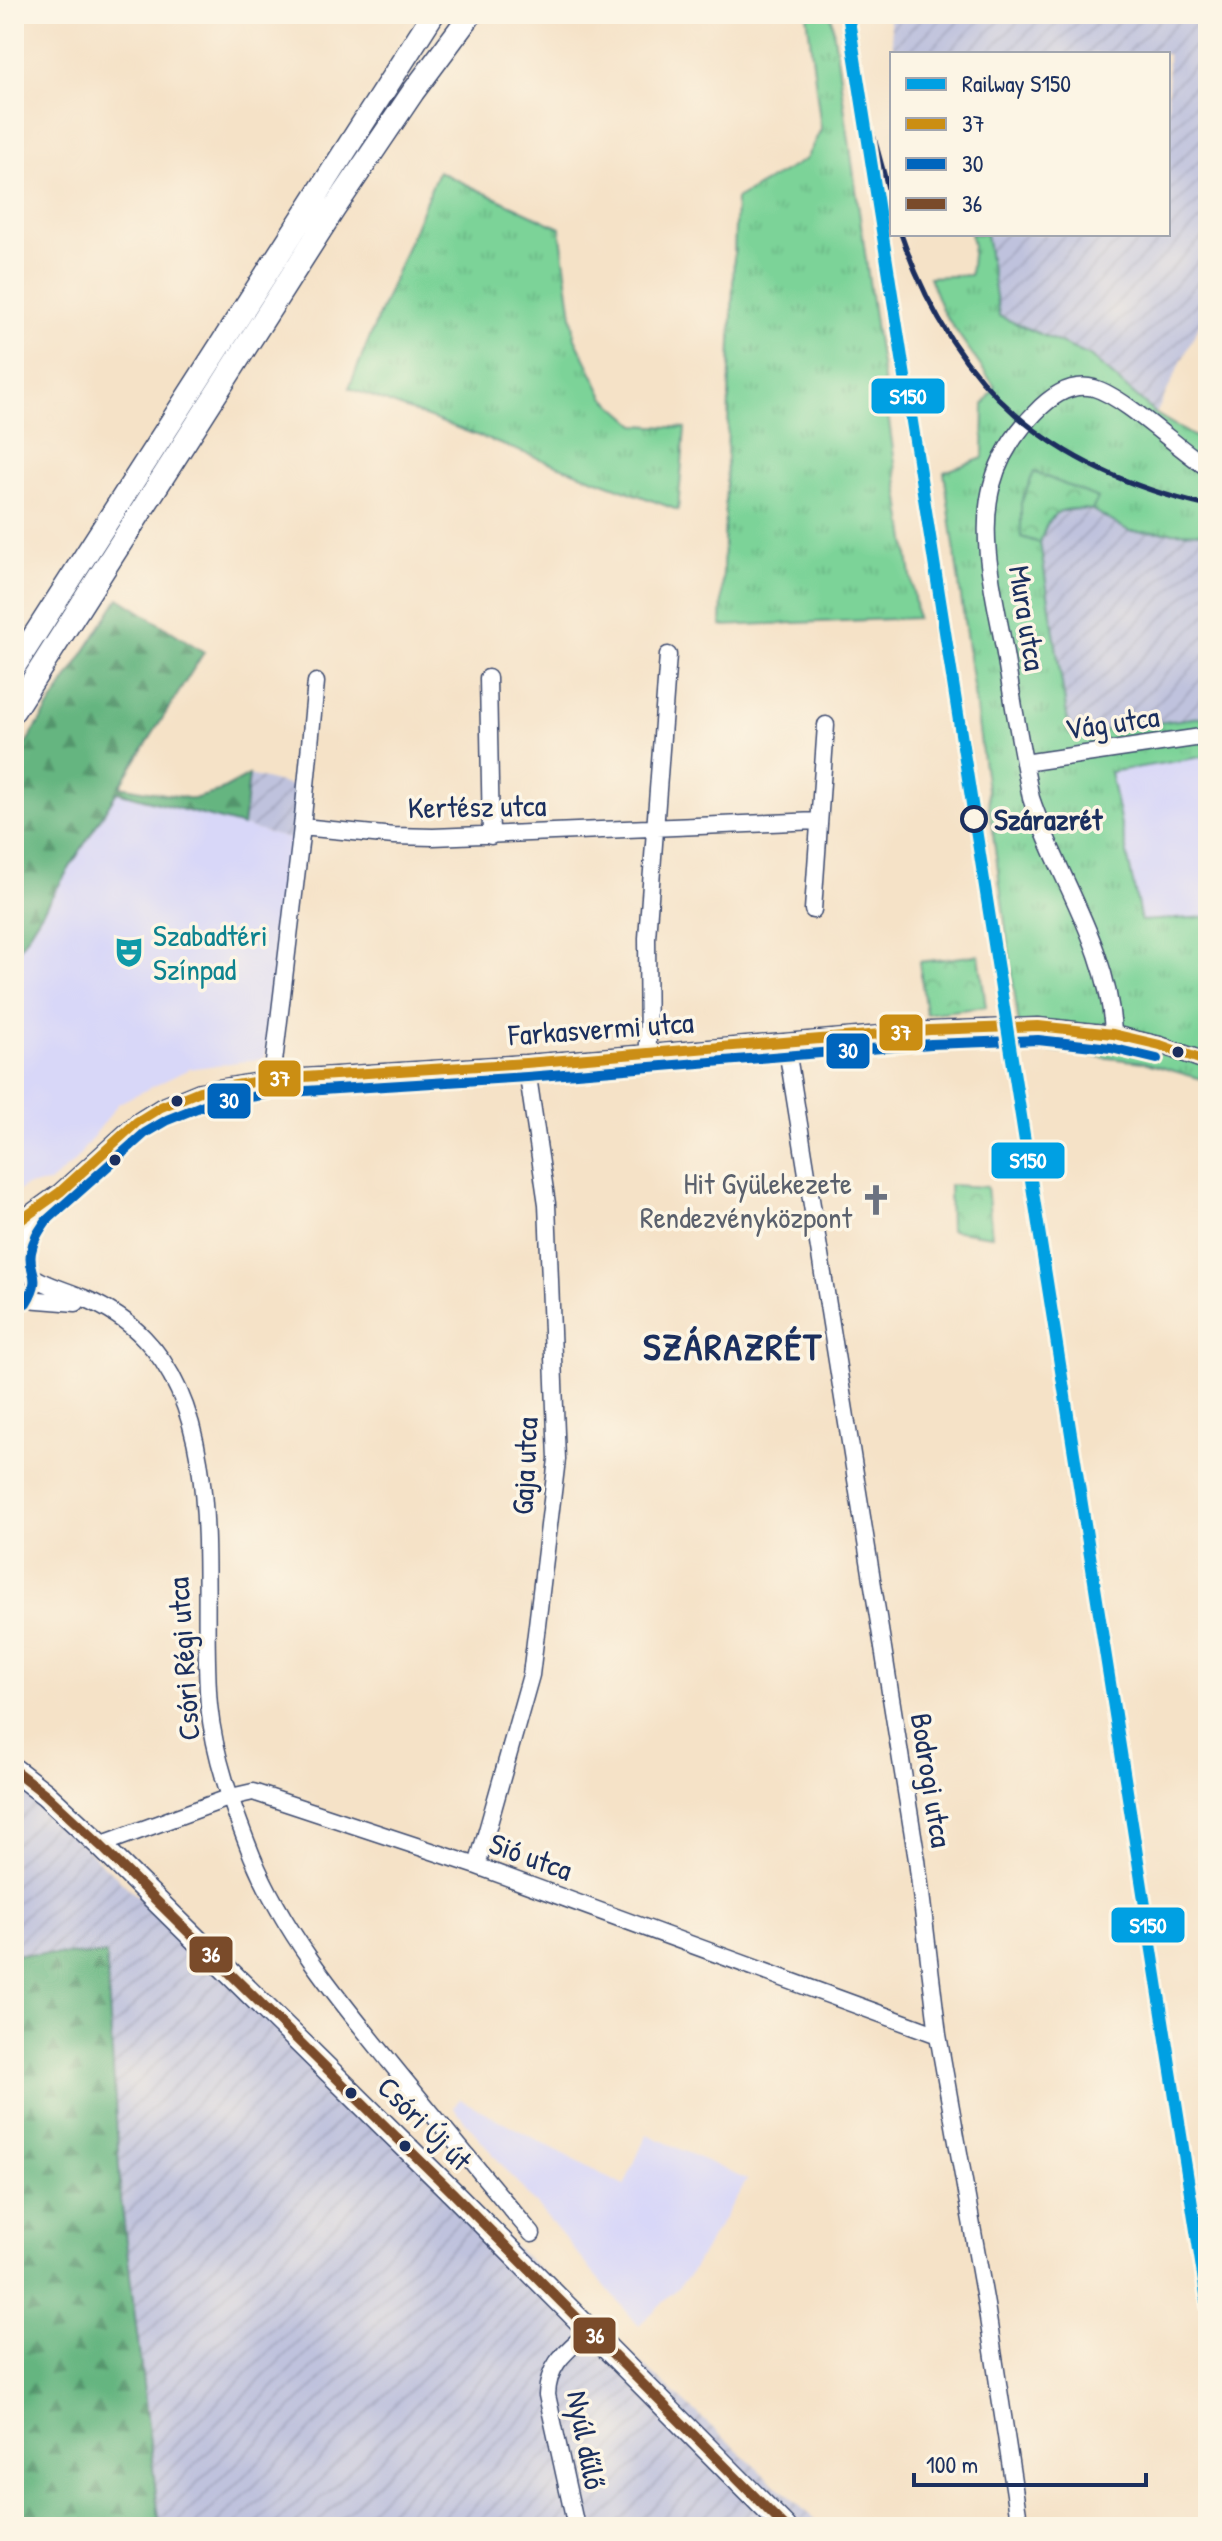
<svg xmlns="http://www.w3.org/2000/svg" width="1222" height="2541" font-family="'Patrick Hand',sans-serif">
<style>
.built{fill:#d8d7f8}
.industrial{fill:url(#industrial-furrows)}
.grass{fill:url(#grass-tufts);stroke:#4c817b;stroke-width:2}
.forest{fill:url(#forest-firs);stroke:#40726f;stroke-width:2}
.park{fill:url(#park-crowns);stroke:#4c817b;stroke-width:2}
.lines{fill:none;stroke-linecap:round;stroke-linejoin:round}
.minor-casing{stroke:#3c4a6e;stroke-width:19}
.major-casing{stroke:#3c4a6e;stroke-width:25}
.minor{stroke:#fff;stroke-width:16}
.major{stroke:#fff;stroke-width:22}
.rail{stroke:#1b2f5e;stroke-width:5}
.bus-1-casing{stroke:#fcf5e5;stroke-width:16}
.bus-2-casing{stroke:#fcf5e5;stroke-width:16}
.bus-3-casing{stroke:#fcf5e5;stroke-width:16}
.bus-1{stroke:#cb8e13;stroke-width:10}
.bus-2{stroke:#0065bd;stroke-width:10}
.bus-3{stroke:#7a4b2a;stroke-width:10}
.rail-1-casing{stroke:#fcf5e5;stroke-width:18}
.rail-1{stroke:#00a0e3;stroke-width:12}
.stop-dot{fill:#fcf5e5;stroke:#1b2f5e;stroke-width:4}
.bus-dot{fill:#1b2f5e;stroke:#fcf5e5;stroke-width:3}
.labels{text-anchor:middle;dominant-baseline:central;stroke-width:7;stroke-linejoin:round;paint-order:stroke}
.street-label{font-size:30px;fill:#1b2f5e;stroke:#fcf5e5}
.stop-label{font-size:30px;font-weight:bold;fill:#1b2f5e;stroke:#fcf5e5;text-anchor:start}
.culture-label{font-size:30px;fill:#0d838f;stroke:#fcf5e5;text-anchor:start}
.worship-label{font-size:30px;fill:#5b616d;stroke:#fcf5e5;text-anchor:end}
.district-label{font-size:38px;font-weight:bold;letter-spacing:2px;fill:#1b2f5e;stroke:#fcf5e5}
.line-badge{stroke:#fcf5e5;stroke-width:3}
.badge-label{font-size:22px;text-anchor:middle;font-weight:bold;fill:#fff}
</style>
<defs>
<pattern id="industrial-furrows" width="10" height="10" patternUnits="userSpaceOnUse" patternTransform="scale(2)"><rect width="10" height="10" fill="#bfc2dd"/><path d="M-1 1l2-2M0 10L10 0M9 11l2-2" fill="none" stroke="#a4a7c0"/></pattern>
<pattern id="grass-tufts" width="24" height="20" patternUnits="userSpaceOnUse" patternTransform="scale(2)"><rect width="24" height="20" fill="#7cd398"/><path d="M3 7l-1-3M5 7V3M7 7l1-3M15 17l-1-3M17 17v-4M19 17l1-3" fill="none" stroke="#6bb585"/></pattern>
<pattern id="forest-firs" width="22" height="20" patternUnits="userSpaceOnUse" patternTransform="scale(2)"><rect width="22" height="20" fill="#65b580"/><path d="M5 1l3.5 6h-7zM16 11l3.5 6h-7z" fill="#52946c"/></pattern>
<pattern id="park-crowns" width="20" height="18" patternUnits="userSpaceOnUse" patternTransform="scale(2)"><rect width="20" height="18" fill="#7cd398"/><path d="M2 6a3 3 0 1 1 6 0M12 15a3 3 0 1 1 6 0" fill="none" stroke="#6bb585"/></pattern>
</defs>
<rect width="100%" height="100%" fill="#fcf5e5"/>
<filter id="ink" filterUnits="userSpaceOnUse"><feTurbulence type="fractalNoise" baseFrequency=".0125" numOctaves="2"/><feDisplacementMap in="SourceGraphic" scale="16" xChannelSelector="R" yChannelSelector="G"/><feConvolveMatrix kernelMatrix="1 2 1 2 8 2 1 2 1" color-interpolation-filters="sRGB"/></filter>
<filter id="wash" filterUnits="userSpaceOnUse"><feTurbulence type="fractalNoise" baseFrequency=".006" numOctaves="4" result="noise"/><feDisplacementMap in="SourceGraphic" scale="32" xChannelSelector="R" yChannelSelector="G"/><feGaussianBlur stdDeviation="1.8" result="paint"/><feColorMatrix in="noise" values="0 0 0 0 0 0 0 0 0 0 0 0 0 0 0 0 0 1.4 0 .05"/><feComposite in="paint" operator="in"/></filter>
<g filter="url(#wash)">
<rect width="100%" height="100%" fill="#f5e2c7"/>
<path class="built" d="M1208 756V917L1141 922 1110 771Z
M117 791 293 840 265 1058 189 1069 119 1103 73 1163 49 1183 25 1186 14 1195V958Z
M460 2099 624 2186 647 2134 747 2180 688 2277 639 2326 453 2107Z"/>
<path class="industrial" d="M889 14H1208V307L1156 414 1090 356 999 316 986 234H1168V54H894Z
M1076 509 1092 510 1129 531 1208 533V716L1070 735 1040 543 1046 522 1057 512Z
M249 775 300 788 293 840 243 826Z
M14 1782 614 2339 823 2527H160L121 2199 106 1955 14 1954Z"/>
<path class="grass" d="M807 14H831L917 618 721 626 736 199 806 159 821 129Z
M438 171 560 228 575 338 604 397 636 425 685 428 678 510 349 388Z
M970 234H986L999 316 1090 356 1156 414 1208 445V533L1129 531 1092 510 1076 509 1057 512 1047 522 1040 543 1070 735 1208 716V756L1110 772 1141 921 1208 917V1081L1143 1062 1022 1048 944 472 983 458 984 404 995 387 943 312 929 277 970 275 973 245Z"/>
<path class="forest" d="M119 598 204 652 120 786 193 799 218 792 249 775 243 826 117 792 14 957V762Z
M14 1954 106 1955 121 2199 160 2527H14Z"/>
<path class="park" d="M1034 472 1098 498 1092 510C1058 507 1050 510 1040 543L1021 537V503Z
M979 955 986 1007 926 1014 919 962Z
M949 1185 987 1187 992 1236 950 1230Z"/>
</g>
<g filter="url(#ink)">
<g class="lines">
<defs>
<path id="minor" d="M488 678 491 836
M1024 763 1208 736
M302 827 394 836 433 837 818 821
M813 910 826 725
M1113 1034C1110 948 1057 877 1031 798 1021 748 1012 698 1004 648 995 597 978 538 992 485 999 458 1015 433 1035 413 1050 397 1071 382 1094 388 1125 397 1177 448 1208 468
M786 1043 917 1860 938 2035 986 2305 1020 2527
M648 1053 647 938 668 655
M272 1079 302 827 316 682
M14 1225 60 1192 137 1122 161 1107 200 1091 272 1079 526 1063 930 1030 1038 1026 1113 1034 1160 1045 1208 1062
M16 1262 22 1232 33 1215
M19 1267C39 1284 61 1288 84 1298 105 1307 128 1321 144 1338 229 1425 199 1593 209 1705 214 1757 233 1808 252 1856 284 1933 337 1997 389 2061 436 2119 484 2177 532 2234
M14 1298 76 1303
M100 1845 231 1797 253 1792 477 1866 938 2035
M477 1866 531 1675 557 1459 547 1204 526 1063
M576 2527 547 2395C548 2363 567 2351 589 2331"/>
<path id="major" d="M14 667 433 14
M14 710 334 209 413 92 471 14
M14 1770 45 1794 100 1845 452 2192 785 2527"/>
</defs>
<use href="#minor" class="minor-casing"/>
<use href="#major" class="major-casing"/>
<use href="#minor" class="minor"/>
<use href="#major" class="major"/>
<path class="rail" d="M851 36 867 112 892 203
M901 234C954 388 1050 470 1208 506"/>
<defs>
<path id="bus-1" d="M14 1225 60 1192 137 1122 161 1107 200 1091 272 1079 526 1063 930 1030 1038 1026 1113 1034 1160 1045 1208 1062"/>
<path id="bus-2" d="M26 1303C44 1273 27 1274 31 1252 33 1240 39 1231 46 1221L145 1133 167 1120 204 1105 274 1093 527 1077 931 1044 1038 1040 1111 1048 1157 1059"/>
<path id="bus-3" d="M14 1770 45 1794 100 1845 452 2192 785 2527"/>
</defs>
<use href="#bus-1" class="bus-1-casing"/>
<use href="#bus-2" class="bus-2-casing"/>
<use href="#bus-3" class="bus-3-casing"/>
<use href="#bus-1" class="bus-1"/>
<use href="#bus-2" class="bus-2"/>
<use href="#bus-3" class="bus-3"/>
<defs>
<path id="rail-1" d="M848 14 1208 2307"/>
</defs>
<use href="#rail-1" class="rail-1-casing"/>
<use href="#rail-1" class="rail-1"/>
</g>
</g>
<defs>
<symbol id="theatre-bare" viewBox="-9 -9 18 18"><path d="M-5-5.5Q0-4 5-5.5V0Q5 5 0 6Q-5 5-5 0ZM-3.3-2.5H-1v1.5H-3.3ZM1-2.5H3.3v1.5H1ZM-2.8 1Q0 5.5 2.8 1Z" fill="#0f9aa8" stroke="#fcf5e5" stroke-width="2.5" paint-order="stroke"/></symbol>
<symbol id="church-bare" viewBox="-9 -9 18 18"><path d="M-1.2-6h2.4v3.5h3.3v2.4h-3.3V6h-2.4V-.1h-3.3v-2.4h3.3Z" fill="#6b7280" stroke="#fcf5e5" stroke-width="2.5" paint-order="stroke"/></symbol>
</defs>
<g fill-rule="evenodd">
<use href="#theatre-bare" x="107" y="930" width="44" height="44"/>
<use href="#church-bare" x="854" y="1178" width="44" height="44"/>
</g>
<circle class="stop-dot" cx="974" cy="819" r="12"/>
<g class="bus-dot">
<circle cx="1178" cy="1052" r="7"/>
<circle cx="177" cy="1101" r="7"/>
<circle cx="115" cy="1160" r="7"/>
<circle cx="351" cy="2093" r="7"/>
<circle cx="405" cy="2146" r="7"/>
</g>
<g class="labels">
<g class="street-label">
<text transform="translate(1028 618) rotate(81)">Mura utca</text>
<text transform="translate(1112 722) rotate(-8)">Vág utca</text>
<text transform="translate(477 806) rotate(-1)">Kertész utca</text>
<text transform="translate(601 1028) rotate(-4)">Farkasvermi utca</text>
<text transform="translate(524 1466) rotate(-87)">Gaja utca</text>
<text transform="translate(183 1659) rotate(-94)">Csóri Régi utca</text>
<text transform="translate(932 1780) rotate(81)">Bodrogi utca</text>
<text transform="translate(531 1856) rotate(20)">Sió utca</text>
<text transform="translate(425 2123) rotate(45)">Csóri Új út</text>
<text transform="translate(587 2440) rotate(79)">Nyúl dűlő</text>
</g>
<g class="stop-label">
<text x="994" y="819">Szárazrét</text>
</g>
<g class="culture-label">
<text x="153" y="935">Szabadtéri<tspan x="153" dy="34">Színpad</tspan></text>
</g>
<g class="worship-label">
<text x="852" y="1183">Hit Gyülekezete<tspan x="852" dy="34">Rendezvényközpont</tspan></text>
</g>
<g class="district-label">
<text x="733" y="1346">SZÁRAZRÉT</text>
</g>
</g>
<g class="line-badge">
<rect x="870" y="377" width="76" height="38" rx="8" fill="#00a0e3"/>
<rect x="878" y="1013" width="46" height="39" rx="8" fill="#cb8e13"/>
<rect x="825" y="1032" width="46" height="38" rx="8" fill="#0065bd"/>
<rect x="257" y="1059" width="45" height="39" rx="8" fill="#cb8e13"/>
<rect x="206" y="1082" width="46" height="38" rx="8" fill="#0065bd"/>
<rect x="990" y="1141" width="76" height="39" rx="8" fill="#00a0e3"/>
<rect x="1110" y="1906" width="76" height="38" rx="8" fill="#00a0e3"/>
<rect x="188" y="1935" width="46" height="39" rx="8" fill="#7a4b2a"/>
<rect x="572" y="2316" width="45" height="39" rx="8" fill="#7a4b2a"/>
</g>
<g class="badge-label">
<text x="908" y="404">S150</text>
<text x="901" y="1040">37</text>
<text x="848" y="1058">30</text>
<text x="280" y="1086">37</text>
<text x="229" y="1108">30</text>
<text x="1028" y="1168">S150</text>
<text x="1148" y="1933">S150</text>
<text x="211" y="1962">36</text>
<text x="595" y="2343">36</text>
</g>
<rect width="1222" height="2541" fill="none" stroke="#fcf5e5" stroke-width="48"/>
<rect x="890" y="52" width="280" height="184" fill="#fcf5e5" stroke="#a2a6af" stroke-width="2"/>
<rect x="906" y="78" width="40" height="12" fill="#00a0e3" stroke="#a2a6af" stroke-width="2"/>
<text x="962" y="92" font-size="24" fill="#1b2f5e">Railway S150</text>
<rect x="906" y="118" width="40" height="12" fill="#cb8e13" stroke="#a2a6af" stroke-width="2"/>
<text x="962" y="132" font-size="24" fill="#1b2f5e">37</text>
<rect x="906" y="158" width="40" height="12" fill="#0065bd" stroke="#a2a6af" stroke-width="2"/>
<text x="962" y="172" font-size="24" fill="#1b2f5e">30</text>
<rect x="906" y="198" width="40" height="12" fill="#7a4b2a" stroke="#a2a6af" stroke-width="2"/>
<text x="962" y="212" font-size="24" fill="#1b2f5e">36</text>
<path d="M914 2473v12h232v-12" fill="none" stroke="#1b2f5e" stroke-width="4"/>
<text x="926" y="2473" font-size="24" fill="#1b2f5e" stroke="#fcf5e5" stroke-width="6" paint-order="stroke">100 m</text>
</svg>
